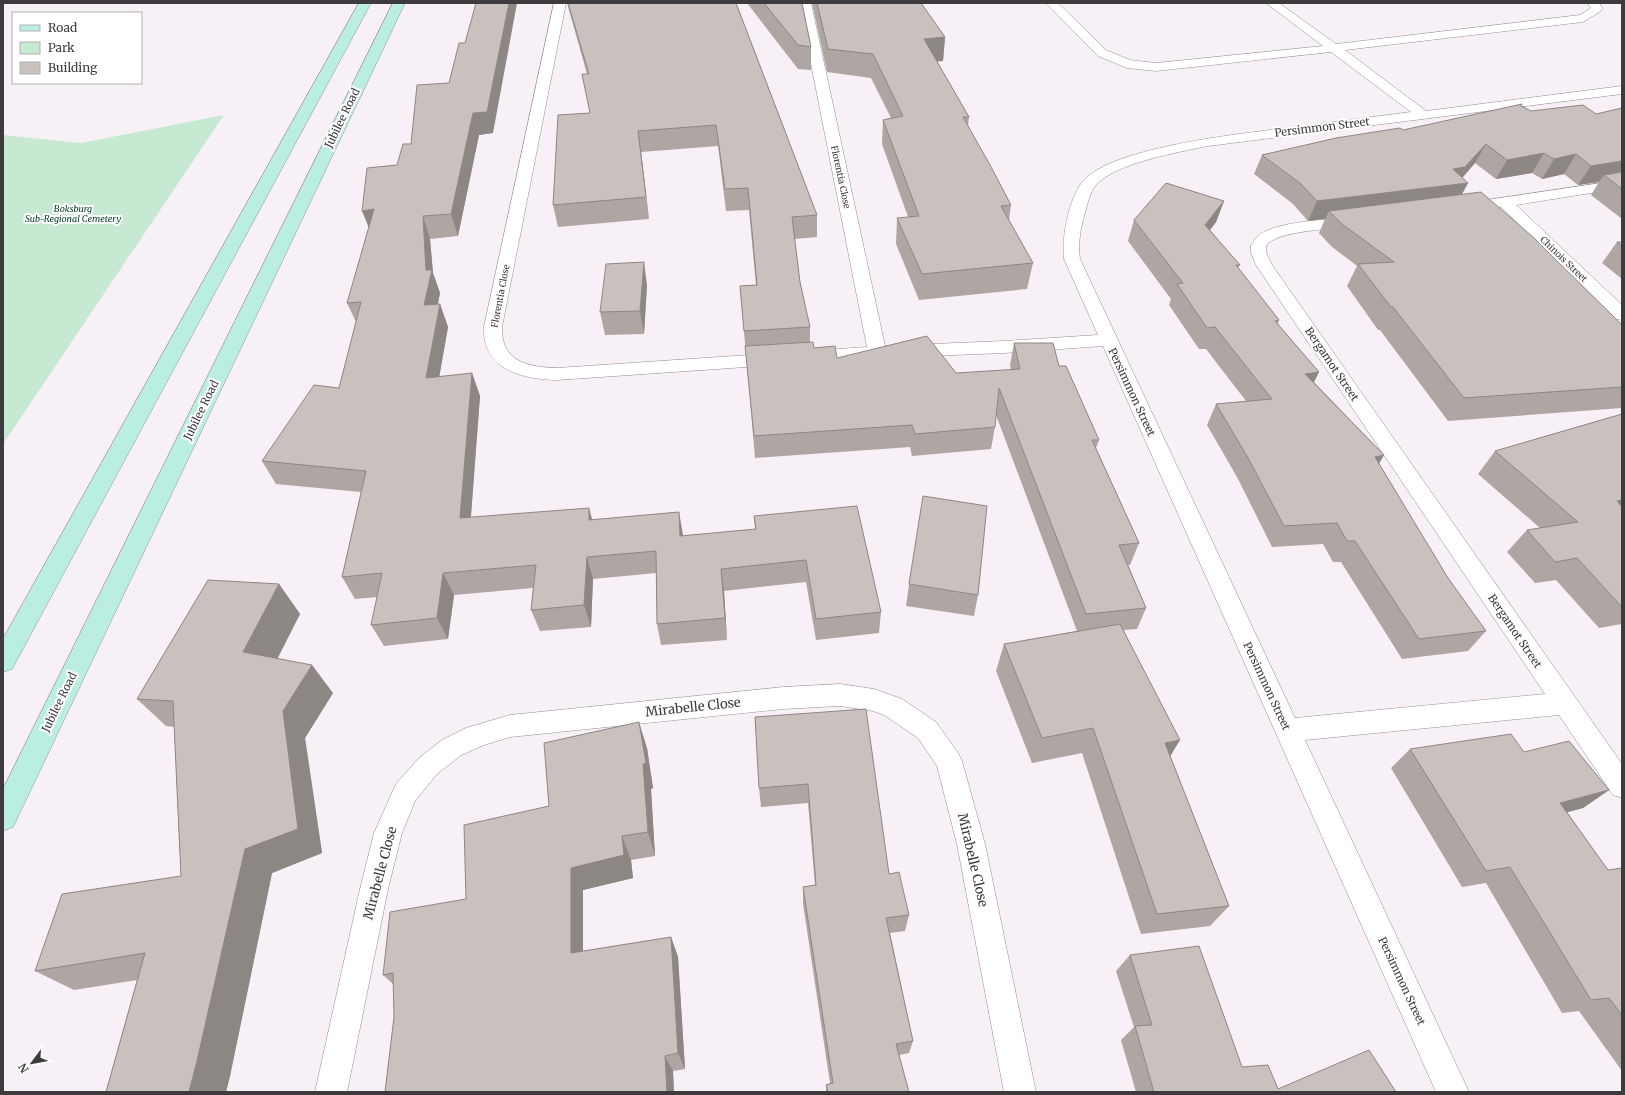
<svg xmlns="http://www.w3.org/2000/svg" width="1625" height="1095" font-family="Merriweather,serif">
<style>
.green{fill:#c7e8d1}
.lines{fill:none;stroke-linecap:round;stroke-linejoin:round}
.minor-casing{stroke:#928c91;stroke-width:1}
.secondary-casing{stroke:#928c91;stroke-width:1}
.minor{fill:#fff;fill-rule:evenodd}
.secondary{fill:#bbeee3;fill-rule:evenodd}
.wall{fill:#ada6a3}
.shaded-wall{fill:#8d8784}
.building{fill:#c9c1bd;stroke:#8d8784}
.labels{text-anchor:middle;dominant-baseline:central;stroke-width:4;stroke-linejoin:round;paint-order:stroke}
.far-street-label{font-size:9px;fill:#3d3b3d;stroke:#fff}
.far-park-label{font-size:9px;font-style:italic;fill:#054426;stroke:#fff}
.street-label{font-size:11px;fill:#3d3b3d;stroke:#fff}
.near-street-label{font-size:13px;fill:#3d3b3d;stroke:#fff}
</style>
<rect width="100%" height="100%" fill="#f7f1f7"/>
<path class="green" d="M224 115 3 444V135L81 143Z"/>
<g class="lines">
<defs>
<path id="minor" d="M554 3H566L502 327C501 362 528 367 557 368L867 347 799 3H811L885 346 1004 341 1098 335 1064 259C1061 238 1070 191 1087 177 1100 166 1118 160 1133 155 1181 141 1230 135 1279 129 1323 123 1367 118 1411 112L1331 52 1156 71 1127 68 1098 56 1046 3H1058L1106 50 1130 60 1156 63 1323 46 1266 3H1279L1336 44 1580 15 1591 8 1587 3H1599L1603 9 1601 11 1583 22 1345 50 1426 111 1622 86V94L1208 146C1179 152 1115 163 1096 185 1089 193 1087 207 1084 216 1080 231 1078 244 1080 259L1295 718 1545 694 1256 265 1251 253V245C1253 242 1256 238 1259 235 1278 221 1327 220 1351 217L1357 219 1359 222 1357 225C1341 229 1271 230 1266 247 1265 253 1270 260 1272 265L1622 764V798L1613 795 1559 715 1305 740 1469 1092H1436L1103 346 1004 353 877 358 557 380C522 379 482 370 484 327Z
M1622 180V188L1516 205 1622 305V320L1616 319 1501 207 1466 213 1461 211 1458 208 1461 205 1466 203Z
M840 684 874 689 902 699 936 722 958 753 962 761 985 844 1036 1092H1004L957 844 937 766 918 738 884 715 873 711 840 706 783 709 510 737 481 746 460 756 437 774 415 801 402 833 388 889 347 1092H315L360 889 374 833 396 784 419 758 442 740 466 728 510 715 783 687Z"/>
<path id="secondary" d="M359 3H371L12 669 3 672V639Z
M393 3H405L13 827 3 831V789Z"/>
</defs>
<use href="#minor" class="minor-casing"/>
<use href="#secondary" class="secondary-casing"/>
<use href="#minor" class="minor"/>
<use href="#secondary" class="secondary"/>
</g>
<path class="wall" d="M567 3H736L817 215V237L795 239 800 282 810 327V342L814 348 837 358 956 373 1011 370 1010 365 1014 343 1059 366 1099 440 1096 448 1139 543 1130 565H1128L1146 608 1137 629 1124 630 1170 756 1229 906 1210 926 1141 934 1082 753 1032 763 996 671 1004 644 1077 631 996 415 995 427 991 449 912 456 910 447 755 458 740 286 756 285 749 210 726 211 718 146 641 152 649 219 558 227 553 205 590 113 582 74H587Z
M747 3H802L811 47V70L798 69Z
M812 3H921L945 37 943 61H936L969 117 968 126 1011 205 1009 220 1033 263 1027 289 919 300 896 244 897 218 908 217 882 144 883 120 891 118 871 78 827 72Z
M449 83 493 133 479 135 458 236 430 239 433 273 440 293 438 304H440L448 327 439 377 472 373 480 396 471 517 592 520 683 536 755 530 754 516 881 612 879 633 816 640 806 582 724 591 727 640 661 645 657 624 656 573 593 579 591 627 540 631 531 610 533 588 454 595 448 639 384 646 371 625 377 597 355 599 342 577 361 492 276 484 262 461 339 388 356 322 347 303 397 165 411 144Z
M1522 106 1531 111 1596 114 1622 108V219L1591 195 1599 182 1578 185 1564 174 1542 179 1532 173 1496 179 1475 163 1462 178 1468 183 1462 194 1622 325V408L1448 421 1380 330H1378L1347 286 1357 266 1331 246 1319 233 1325 219 1308 221 1293 204 1254 174 1262 155 1403 130Z
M1224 201 1216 222 1210 230 1240 265 1238 268 1279 320 1278 324 1319 372 1314 382 1384 455 1379 464 1448 578 1486 631 1468 651 1402 659 1341 562H1333L1323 544 1272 547 1237 477 1207 425 1216 404 1246 401 1206 349H1199L1169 305 1171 299 1128 241 1134 220Z
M1617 242H1622V279L1602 263Z
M647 285 644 334 605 335 600 312Z
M1622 414V624L1599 628 1556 580 1535 583 1507 552 1527 530 1540 528 1478 474 1495 451Z
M279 584 300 614 278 658 333 693 305 738 322 853 272 873 230 1076 226 1092H106L137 980 74 990 35 971 181 876 174 727 166 726 137 699Z
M909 584 978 595 974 616 906 606Z
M755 717 889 874 909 915 905 931 890 933 913 1041 909 1053 899 1055 909 1092H826V1085L830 1083 803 904V887L815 885 808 803 761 807 759 788Z
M647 748 653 788 651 789 655 856 631 860 633 878 583 890V951L671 937 678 957 685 1069 673 1071 674 1092H385L394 1017 393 984 383 975 466 899 549 806Z
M1410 749 1524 752 1609 790 1583 808 1567 812 1608 870 1622 868V1071L1579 1011 1562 1013 1486 883 1462 887 1391 768Z
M1130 955 1242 1067 1278 1089 1396 1092H1136L1121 1040 1134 1027 1116 971Z"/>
<path class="shaded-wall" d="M509 3H517L493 133 479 135 458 236 451 214 473 113Z
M945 37 943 61 922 63 924 39Z
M638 131 641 152 649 219 646 197Z
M1486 144 1475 163 1457 184 1468 183 1457 203 1329 211 1325 219 1308 221 1317 201Z
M1544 153 1532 173 1496 179 1507 160Z
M1576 154 1564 174 1542 179 1554 159Z
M1622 161V178L1604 175 1599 182 1578 185 1591 166Z
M1224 201 1216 222 1198 246 1205 225Z
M374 209 371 233 362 211Z
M423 216 430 239 433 273 440 293 433 328 424 305 426 270Z
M644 262 647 285 644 334 640 311Z
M440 304 448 327 435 401 426 378Z
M1319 372 1308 393 1305 374Z
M472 373 480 396 469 540 460 518Z
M1384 455 1371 476 1375 457Z
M1622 500V515L1617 501Z
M589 508 595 530 589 520Z
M679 512 683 535 684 558 680 536Z
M587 557 593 579 591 627 584 605Z
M721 569 724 591 727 640 725 618Z
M443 573 454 595 448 639 437 618Z
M279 584 300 614 266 680 243 652Z
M312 665 333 693 305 738 322 853 272 873 230 1076 226 1092H189L245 849 283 711Z
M639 722 647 748 653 788 651 789 655 856 648 832 643 764Z
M1180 740 1165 765V743Z
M1609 790 1583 808 1535 821 1560 803Z
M622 836 631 860 633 878 583 890V972L571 953V868Z
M671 937 678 957 685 1069 678 1053Z
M665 1056 673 1071 674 1092H667Z"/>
<path class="building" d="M476 3H509L487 112 473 113 451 214 423 216 426 270H432L424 305 440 304 426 378 472 373 460 518 589 508V520L679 512 680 536 756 529 754 516 857 506 881 612 816 619 806 560 721 569 725 618 657 624 656 551 587 557 584 605 531 610 536 565 443 573 437 618 371 625 382 573 342 577 366 471 262 461 314 385 339 388 361 302 347 303 374 209 362 211 367 168 397 165 403 144H411L417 85 449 83 459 43H465Z
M568 3H736L817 215 792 217 800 282 810 327 744 331 740 286 757 285 748 188 725 189 716 125 638 131 646 197 553 205 558 115 590 113 582 74H589Z
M764 3H802L811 47 798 45Z
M817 3H921L945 37 924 39 969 117H963L990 165 1011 205 1001 206 1033 263 922 274 897 218 919 216 883 120 903 116 873 54 828 49Z
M1522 104 1521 106 1531 111 1583 105 1596 114 1622 108V161L1591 166 1576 154 1554 159 1544 153 1507 160 1486 144 1465 167 1453 169 1468 183 1317 201 1301 184 1262 155 1336 138 1400 128 1403 130Z
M1622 172V189L1604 175Z
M1166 183 1224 201 1205 225 1240 265H1236L1279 320 1275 321 1319 372 1305 374 1384 455 1375 457 1448 578 1486 631 1419 639 1355 541H1347L1337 523 1284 526 1247 456 1216 404 1272 399 1215 327 1207 328 1177 284 1183 283 1134 220Z
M1481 192 1533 237 1622 325V387L1464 398 1393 307H1391L1358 264 1394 262 1342 224 1329 211Z
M1617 242H1622V246Z
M644 262 640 311 600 312 606 264Z
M927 336 956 373 1020 369 1014 343H1053L1059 366H1066L1099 440H1092L1139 543 1119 545 1146 608 1086 614 999 388 995 427 915 434 912 425 754 436 745 346 813 342 814 348 835 346 837 358Z
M1622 414V500L1617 501 1622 507V607L1577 558 1555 562 1527 530 1578 522 1495 451Z
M923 496 987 506 978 595 909 584Z
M208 580 279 584 243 652 312 665 283 711 298 829 245 849 197 1061 189 1092H106L145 953 35 971 62 894 181 876 173 701 137 699Z
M1120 624 1180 740 1165 743 1229 906 1157 914 1093 728 1042 738 1004 644Z
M866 709 889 874 899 872 909 915 886 918 913 1041 896 1044 909 1092H828L826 1085 833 1083 803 887 816 885 808 784 759 788 755 717Z
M639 722 646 763 643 764 648 832 622 836 624 855 571 868V953L671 937 678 1053 665 1056 667 1092H385L394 1017 393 973 383 975 390 912 466 899 464 825 549 806 544 743Z
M1511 734 1524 752 1569 741 1609 790 1560 803 1608 870 1622 868V1015L1609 998 1591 1000 1510 867 1486 871 1410 749Z
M1199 946 1242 1067 1268 1065 1278 1089 1369 1050 1396 1092H1154L1135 1026 1152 1025 1130 955Z"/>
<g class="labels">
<g class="far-street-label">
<text transform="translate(841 177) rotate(78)">Florentia Close</text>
<text transform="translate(1564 259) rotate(44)">Chinois Street</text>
<text transform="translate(500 296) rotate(-79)">Florentia Close</text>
</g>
<g class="far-park-label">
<text x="73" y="208">Boksburg<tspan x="73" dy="10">Sub-Regional Cemetery</tspan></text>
</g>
<g class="street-label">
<text transform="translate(342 118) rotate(-64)">Jubilee Road</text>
<text transform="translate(1322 127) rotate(-7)">Persimmon Street</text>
<text transform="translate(1332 364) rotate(56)">Bergamot Street</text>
<text transform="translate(1132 392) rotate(65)">Persimmon Street</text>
<text transform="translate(201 410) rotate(-64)">Jubilee Road</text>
<text transform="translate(1515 631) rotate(56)">Bergamot Street</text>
<text transform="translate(1267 686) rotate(65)">Persimmon Street</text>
<text transform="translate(59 702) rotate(-64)">Jubilee Road</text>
<text transform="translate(1402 981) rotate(65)">Persimmon Street</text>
</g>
<g class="near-street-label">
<text transform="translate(693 707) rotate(-6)">Mirabelle Close</text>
<text transform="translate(973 860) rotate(77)">Mirabelle Close</text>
<text transform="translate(380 873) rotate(-75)">Mirabelle Close</text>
</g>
</g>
<rect width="1625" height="1095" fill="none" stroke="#3d3b3d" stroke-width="8"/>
<rect x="12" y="12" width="130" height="72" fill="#ffffff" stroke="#b1b1b1"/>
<rect x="20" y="25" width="20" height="6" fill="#bbeee3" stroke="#b1b1b1"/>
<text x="48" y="32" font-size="12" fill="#3d3b3d">Road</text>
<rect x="20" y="42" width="20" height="12" fill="#c7e8d1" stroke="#b1b1b1"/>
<text x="48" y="52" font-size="12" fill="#3d3b3d">Park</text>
<rect x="20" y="62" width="20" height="12" fill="#c9c1bd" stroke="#b1b1b1"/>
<text x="48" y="72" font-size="12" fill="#3d3b3d">Building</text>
<g transform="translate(32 1063) rotate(238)" stroke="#ffffff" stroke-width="3" paint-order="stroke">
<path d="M0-3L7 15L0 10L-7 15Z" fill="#3d3b3d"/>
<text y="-6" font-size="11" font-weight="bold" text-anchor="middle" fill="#3d3b3d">N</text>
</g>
</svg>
